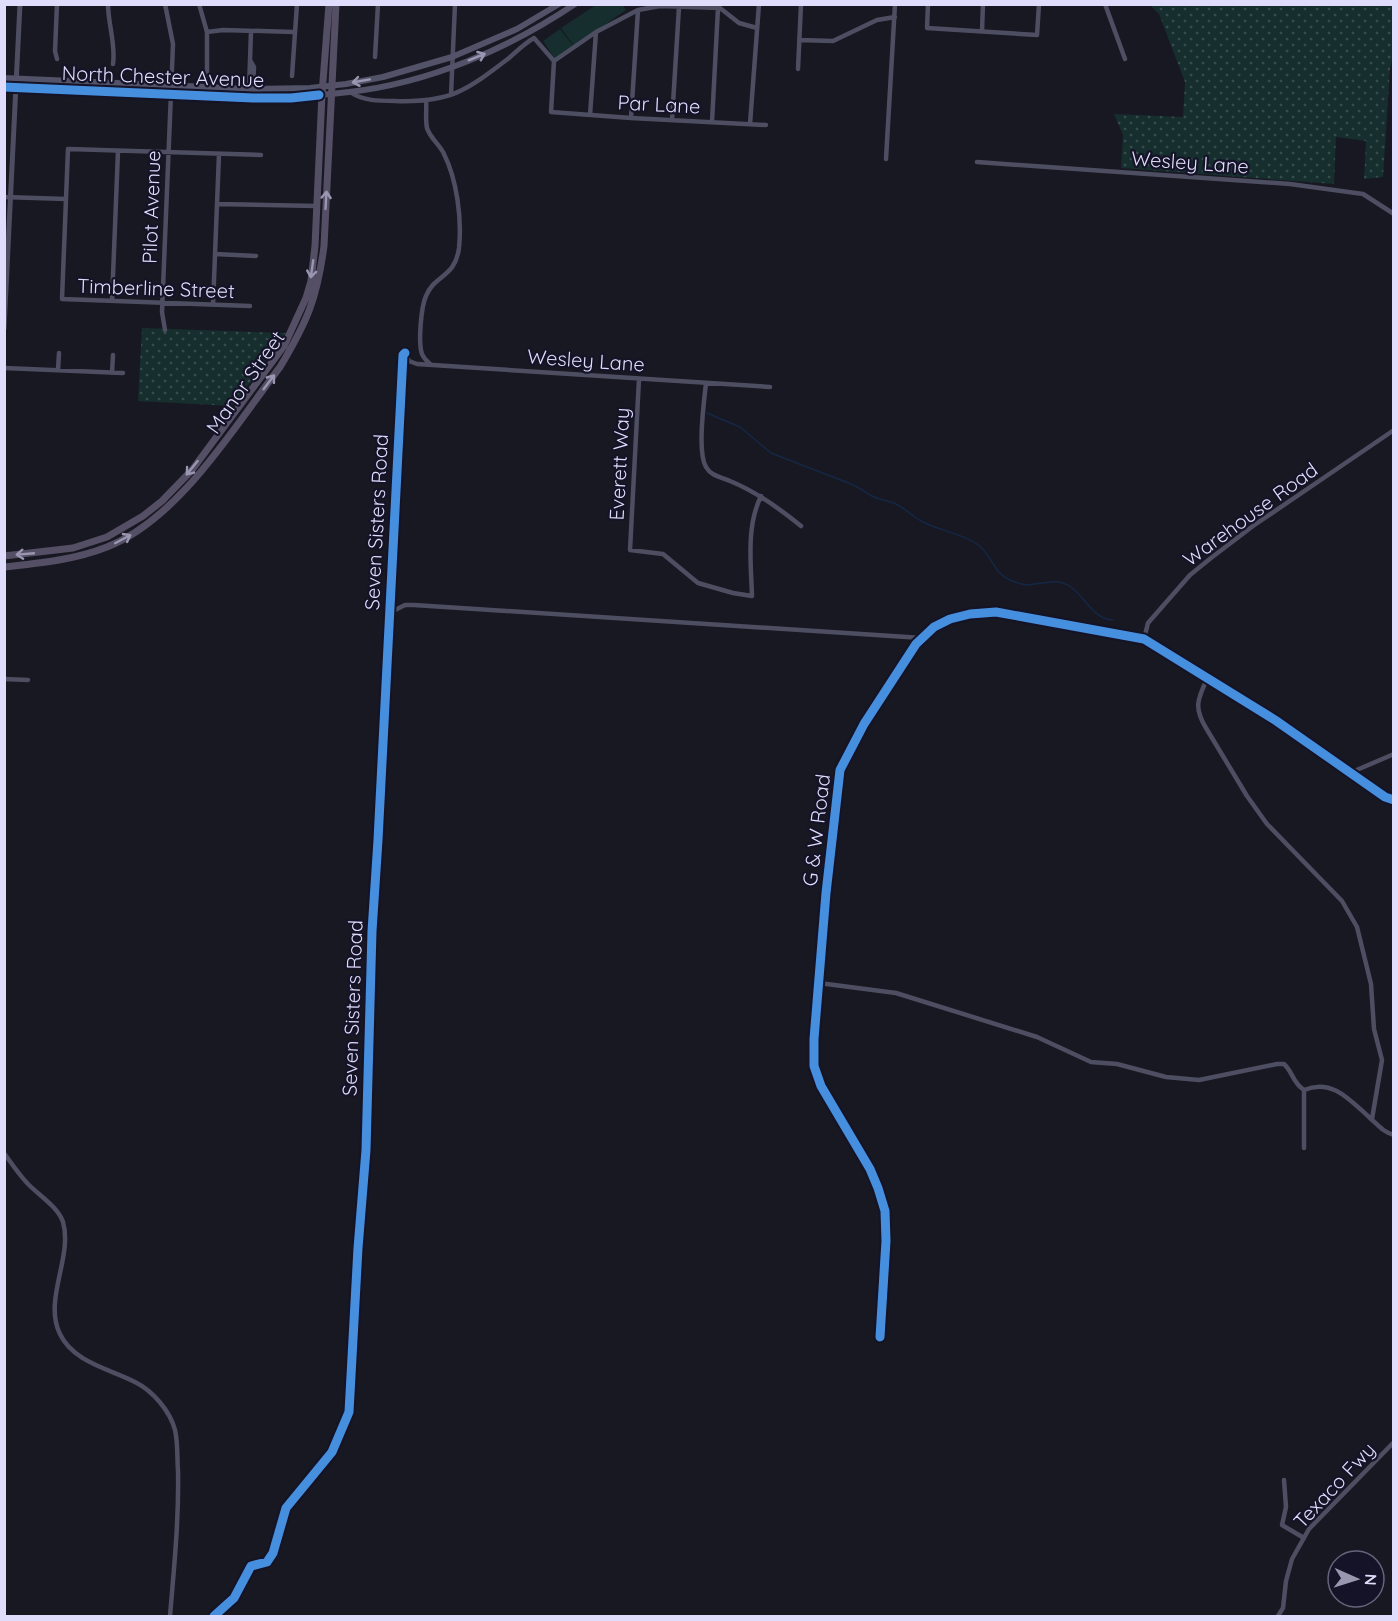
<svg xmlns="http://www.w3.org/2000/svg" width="1398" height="1621" font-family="Quicksand,sans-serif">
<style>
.grass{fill:url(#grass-dots)}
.pitch{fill:#162e2d}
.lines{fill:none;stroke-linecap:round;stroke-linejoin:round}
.stream{stroke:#142846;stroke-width:1.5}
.minor{stroke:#4e4e62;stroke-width:4.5}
.tertiary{stroke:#4e4e62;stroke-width:5}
.secondary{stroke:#525268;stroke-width:6}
.primary{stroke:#554f66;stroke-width:7}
.cycleway-casing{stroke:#151327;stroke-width:13}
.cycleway{stroke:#468fdf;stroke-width:9}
.oneway{stroke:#9897b2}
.oneway2{stroke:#9a96b1}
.labels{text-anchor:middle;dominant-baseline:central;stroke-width:4.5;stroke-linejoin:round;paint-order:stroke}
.street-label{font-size:20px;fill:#dfdcfc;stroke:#151327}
</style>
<defs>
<pattern id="grass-dots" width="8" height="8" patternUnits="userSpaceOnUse" patternTransform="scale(1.5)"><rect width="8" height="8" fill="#162e2d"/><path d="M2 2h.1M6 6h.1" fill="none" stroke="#374c4c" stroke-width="1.8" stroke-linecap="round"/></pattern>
</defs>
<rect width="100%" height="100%" fill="#181822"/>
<path class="grass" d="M1150 5H1393V57L1390 69 1383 177 1364 179 1366 141 1336 137 1334 184 1121 168 1123 135 1114 114 1183 117 1185 82 1159 14Z
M142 328 286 333 233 406 138 401Z"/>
<path class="pitch" d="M596 5H623L626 10 574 46 561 28Z
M560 29 574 47 555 59 543 41Z"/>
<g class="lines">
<path class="stream" d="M707 413 740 427 771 453 851 484C858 487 864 491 870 495 878 500 888 500 896 504 906 509 913 517 923 522 940 531 961 533 977 544 992 554 993 573 1010 580 1015 582 1023 585 1028 585 1043 584 1057 577 1071 587 1086 598 1093 619 1113 620"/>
<path class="minor" d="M108 4C108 24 116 45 113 64
M165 4 173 44 162 312 165 330
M199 4 207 32V77
M928 4 927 28 1037 35 1039 4
M1105 4 1125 59
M982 31 983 4
M207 32 223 30 294 32
M799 40 833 41 877 20 895 17
M375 57 378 4
M57 59 55 51 57 4
M250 60 251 31
M554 61 596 32 638 10 660 6 720 8 739 23 757 28
M798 69 801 4
M292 76 297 4
M249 89 250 60 254 67 253 89
M350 92C363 101 379 101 395 101 450 103 466 91 509 58 517 51 525 43 534 38L554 61 551 112 631 118 766 125
M451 95 455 4
M426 100C427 109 425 119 427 128 430 138 440 145 444 154 457 180 462 219 459 248 455 278 435 274 426 296 421 307 418 343 422 354 424 359 427 361 431 365
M590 115 596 32
M631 118 638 10
M672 120 679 7
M712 122 718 8
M750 124 759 4
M886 159 895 4
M977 162 1290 184 1363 194 1394 214
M4 197 66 199
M217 204 317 206
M215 254 256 256
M112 301 118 151
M213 305 219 154
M250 306 62 299 68 149 261 155
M405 353 409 361 417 364 770 387
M4 368 123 373
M58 370 59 353
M112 373 113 355
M639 379 630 550 663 554 698 583 733 593 752 596C751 563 746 527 761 496
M706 383C704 402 697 452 706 467 711 476 721 477 730 481 757 492 779 508 801 526
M389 613 405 605H414L922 638
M1144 639 1148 623 1190 575 1211 558 1253 526 1394 430
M4 679 28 680
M1207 679C1197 700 1194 708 1206 728L1247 796 1267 824 1342 901 1357 927 1371 984 1374 1029 1382 1060 1372 1119
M1352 772 1394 754
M819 983 896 993 1037 1037 1091 1062 1117 1064 1166 1077 1199 1080 1277 1064H1284C1293 1072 1292 1082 1304 1090 1332 1078 1350 1100 1370 1118 1378 1125 1383 1132 1394 1135
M1304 1090V1148
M4 1153C12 1164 20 1176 29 1185 40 1196 58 1207 63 1222 73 1257 43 1300 60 1334 73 1362 110 1369 135 1382 153 1391 170 1411 175 1430 178 1443 177 1457 178 1471 179 1520 174 1568 170 1616
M880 1337 886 1241 885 1211 878 1188 870 1169 821 1086 814 1066V1039L826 893 840 770 864 724 916 644 934 627 950 619 970 614 996 612 1144 639 1275 720 1385 797 1394 800
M1284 1480 1286 1507 1282 1525 1304 1538
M214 1616 234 1598 251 1566 267 1562 273 1553 286 1508 332 1452 349 1412 358 1248 366 1150 372 931 378 840 403 355 405 353
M1278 1616 1283 1608 1286 1581 1292 1559 1309 1529 1394 1442"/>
<path class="tertiary" d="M4 329 20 4"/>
<path class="secondary" d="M4 78 253 89 310 88 346 84 383 77 452 57 517 29 559 4
M4 87C59 90 113 92 168 94 229 97 288 100 349 92 429 83 508 49 575 4"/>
<path class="primary" d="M4 556 73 548 107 537 143 516 162 501 192 470 284 346 306 298 311 281 315 246 322 94 329 4
M4 567C40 563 74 560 107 547 179 519 234 427 280 367 307 322 317 299 324 246L336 4"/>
<defs>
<path id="cycleway" d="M4 87 253 98H291L319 95
M880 1337 886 1241 885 1211 878 1188 870 1169 821 1086 814 1066V1039L826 893 840 770 864 724 916 644 934 627 950 619 970 614 996 612 1144 639 1275 720 1385 797 1394 800
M214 1616 234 1598 251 1566 267 1562 273 1553 286 1508 332 1452 349 1412 358 1248 366 1150 372 931 378 840 403 355 405 353"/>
</defs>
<use href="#cycleway" class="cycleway-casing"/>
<use href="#cycleway" class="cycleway"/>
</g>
<defs><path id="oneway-shaft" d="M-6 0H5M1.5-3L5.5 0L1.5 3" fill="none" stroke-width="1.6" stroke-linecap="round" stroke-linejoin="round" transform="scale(1.5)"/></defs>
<g class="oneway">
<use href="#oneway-shaft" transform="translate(477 57) rotate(-22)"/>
<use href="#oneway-shaft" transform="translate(361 81) rotate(170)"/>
</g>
<g class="oneway2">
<use href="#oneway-shaft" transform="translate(326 200) rotate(-87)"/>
<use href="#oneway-shaft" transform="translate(312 269) rotate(98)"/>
<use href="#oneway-shaft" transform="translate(269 382) rotate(-53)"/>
<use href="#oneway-shaft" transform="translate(192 468) rotate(129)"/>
<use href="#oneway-shaft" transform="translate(123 539) rotate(-28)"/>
<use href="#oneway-shaft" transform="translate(25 554) rotate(175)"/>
</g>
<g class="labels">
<g class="street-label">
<text transform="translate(163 76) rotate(2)">North Chester Avenue</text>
<text transform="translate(659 104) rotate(3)">Par Lane</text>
<text transform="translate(1190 162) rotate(4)">Wesley Lane</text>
<text transform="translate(151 207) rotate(-88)">Pilot Avenue</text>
<text transform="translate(156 288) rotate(2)">Timberline Street</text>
<text transform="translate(586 360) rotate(4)">Wesley Lane</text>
<text transform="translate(245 382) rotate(-55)">Manor Street</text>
<text transform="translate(619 464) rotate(-87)">Everett Way</text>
<text transform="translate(1250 514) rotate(-36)">Warehouse Road</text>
<text transform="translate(376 522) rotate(-87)">Seven Sisters Road</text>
<text transform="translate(816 830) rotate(-83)">G &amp; W Road</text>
<text transform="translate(352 1008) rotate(-88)">Seven Sisters Road</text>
<text transform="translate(1334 1485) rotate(-47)">Texaco Fwy</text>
</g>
</g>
<rect width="1398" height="1621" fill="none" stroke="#dfdcfc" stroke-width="12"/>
<g transform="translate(1356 1579) rotate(93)"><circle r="28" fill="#151327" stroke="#66637c" stroke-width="1.5"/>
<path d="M0-4.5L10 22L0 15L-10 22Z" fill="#9997b0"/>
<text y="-9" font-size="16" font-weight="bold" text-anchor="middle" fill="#dfdcfc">N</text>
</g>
</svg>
